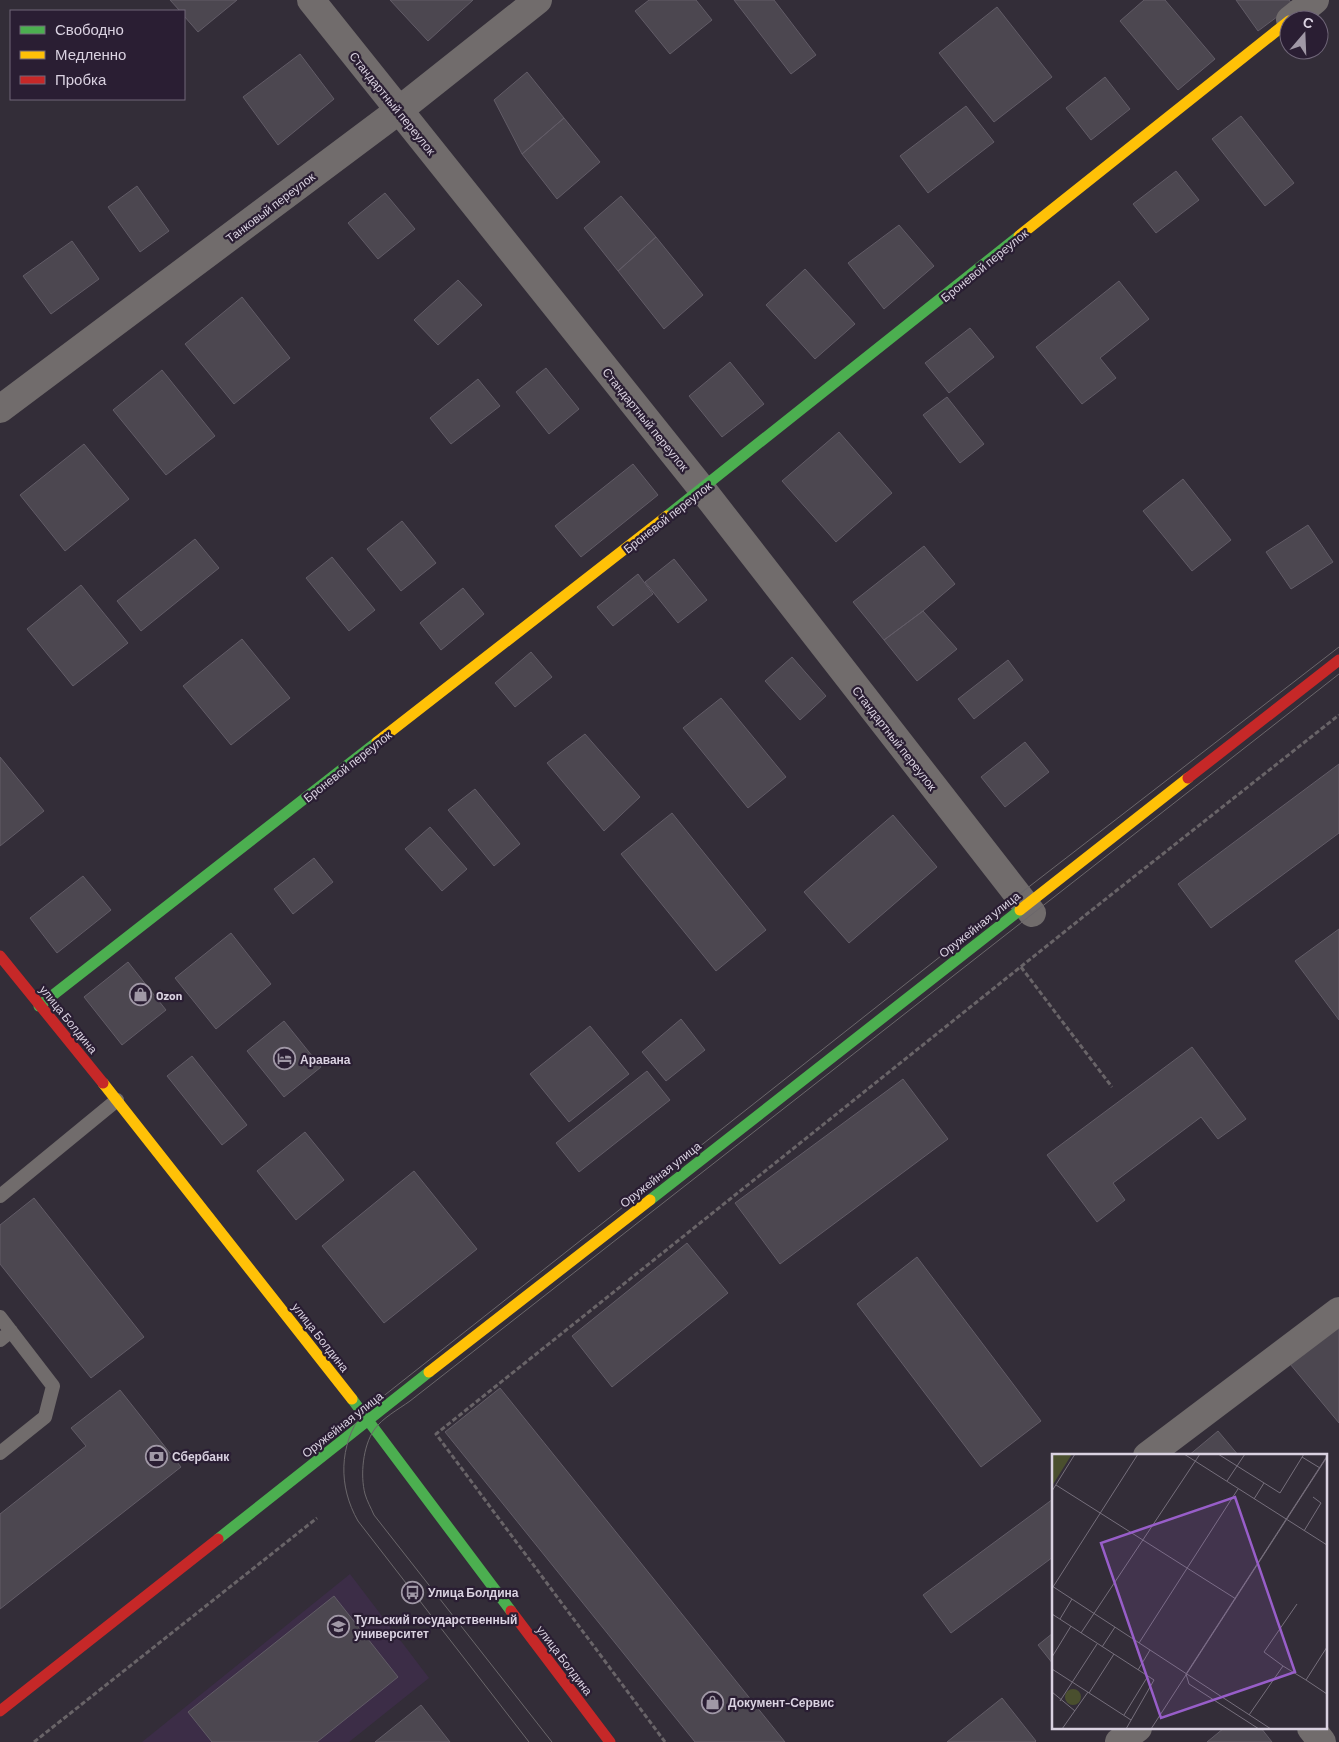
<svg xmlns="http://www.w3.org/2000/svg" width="1339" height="1742" font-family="Barlow,sans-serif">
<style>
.built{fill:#3c2d47}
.building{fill:#4c4750;stroke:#625c67}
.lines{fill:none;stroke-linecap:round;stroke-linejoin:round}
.path{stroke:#696468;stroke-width:3;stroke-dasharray:5 2.5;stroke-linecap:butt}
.lane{stroke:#716c6c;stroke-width:14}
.street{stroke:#716c6c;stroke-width:28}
.fast{stroke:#4caf50;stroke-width:11}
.slow{stroke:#ffc107;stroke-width:11}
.jam{stroke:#c62828;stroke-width:11}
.tram{stroke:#6b676b;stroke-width:1}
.labels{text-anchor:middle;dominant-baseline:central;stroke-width:4.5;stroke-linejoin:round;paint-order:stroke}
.street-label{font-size:12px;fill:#dad2e1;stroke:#2a1e33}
.poi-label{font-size:12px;font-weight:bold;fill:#dad2e1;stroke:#2a1e33;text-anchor:start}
.inset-road{fill:none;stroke:#766f7c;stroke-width:1}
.view{fill:#985ec9;fill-opacity:0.15;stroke:#985ec9;stroke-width:2.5}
.inset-edge{fill:none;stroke:#dad2e1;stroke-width:2.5}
</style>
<rect width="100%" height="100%" fill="#332d38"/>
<path class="built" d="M350 1574 429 1678 349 1742H142Z"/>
<path class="building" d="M170 0H237L198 32 184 16V11H180Z
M390 0H473L428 41Z
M649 0H696L712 20 670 54 635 11Z
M734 0H774L816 55 791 74Z
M1144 0H1165L1215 59 1178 90 1120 21Z
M1236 0H1289L1293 5 1258 31Z
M997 7 1052 77 994 122 939 53Z
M300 54 334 99 278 145 243 97Z
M527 72 564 118 522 154 494 100Z
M1105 77 1130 109 1091 140 1066 108Z
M966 106 994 142 928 193 900 156Z
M1241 116 1294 183 1265 206 1212 139Z
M564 118 600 162 557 199 522 154Z
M1176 171 1199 200 1156 233 1133 204Z
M137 186 169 231 140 252 108 207Z
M385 193 415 229 378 259 348 223Z
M621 196 656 237 618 271 584 228Z
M899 225 934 266 884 309 848 263Z
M656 237 703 295 664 329 618 271Z
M72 241 99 279 51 314 23 276Z
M805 269 855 324 815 359 766 305Z
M458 280 482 305 438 345 414 320Z
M1119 281 1149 319 1100 358 1116 378 1082 404 1036 347Z
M242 297 290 358 234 404 185 344Z
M970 328 994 357 949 393 925 363Z
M730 362 764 404 722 437 689 396Z
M546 368 579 409 549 434 516 392Z
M162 370 215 436 166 475 113 410Z
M478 379 500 406 451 444 430 418Z
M947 397 984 444 960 463 923 415Z
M839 432 892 493 836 542 782 481Z
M84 444 129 499 65 551 20 495Z
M633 464 658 495 581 557 555 526Z
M1183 479 1231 540 1192 571 1143 511Z
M402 521 436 563 401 591 367 549Z
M1308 525 1333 562 1291 589 1266 552Z
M195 539 219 568 141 631 117 601Z
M924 546 955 584 923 611 884 640 853 602Z
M332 557 375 610 349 631 306 578Z
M674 559 707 600 678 623 645 582Z
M638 574 653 594 613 626 597 607Z
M81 585 128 643 73 686 27 629Z
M463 588 484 614 441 650 420 623Z
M923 611 957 649 917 681 884 640Z
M242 639 290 698 231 745 183 686Z
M531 652 552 677 515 707 495 683Z
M792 657 826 696 800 720 765 681Z
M1008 660 1023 680 974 719 958 699Z
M721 698 786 777 748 808 683 728Z
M585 734 640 797 604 831 547 763Z
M1025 742 1049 772 1005 807 981 777Z
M0 757 44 811 0 846Z
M1339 764V833L1211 928 1178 884Z
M475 789 520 844 494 866 448 810Z
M672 813 766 930 716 971 621 854Z
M893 815 937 867 849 943 804 892Z
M430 827 467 869 442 891 405 849Z
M314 858 333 882 293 914 274 889Z
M83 876 111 910 57 953 30 918Z
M1339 929V1020L1295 961Z
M231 933 271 984 216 1029 175 978Z
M128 962 166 1010 122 1045 84 997Z
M681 1019 705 1050 666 1081 642 1052Z
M284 1021 321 1067 284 1097 247 1051Z
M590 1026 629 1074 569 1122 530 1074Z
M1192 1047 1246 1119 1218 1139 1201 1117 1113 1183 1125 1200 1097 1222 1047 1155Z
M192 1056 247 1125 222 1145 167 1076Z
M647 1071 670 1100 579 1172 556 1143Z
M903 1079 948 1139 780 1264 735 1203Z
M305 1132 344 1180 296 1220 257 1171Z
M414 1171 477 1249 384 1323 322 1246Z
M34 1198 144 1337 91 1378 0 1264V1225Z
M687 1243 728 1293 612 1387 572 1336Z
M917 1257 1041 1421 981 1467 857 1304Z
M1339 1323V1423L1290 1364Z
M500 1388 785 1742H695L445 1432Z
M120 1390 181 1467 0 1609V1514L86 1446 71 1428Z
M1218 1431 1239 1456H1188Z
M1053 1499V1557L951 1633 923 1595Z
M334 1596 398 1677 317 1742H212L188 1712Z
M1053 1633V1664L1038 1645Z
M1002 1698 1036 1741 1035 1742H947Z
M421 1705 450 1742H375Z
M1224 1728H1261L1272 1742H1207Z"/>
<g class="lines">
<path class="path" d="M1021 967 1112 1087
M34 1742 317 1518
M665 1742 436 1434 1088 913 1339 715"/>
<path class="lane" d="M0 1196 117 1100
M0 1317 53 1386 45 1417 0 1453
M0 1340 11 1331"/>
<path class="street" d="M311 0 702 489 1032 913
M1290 20 1315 0
M0 409 398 111 538 0
M1147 1456 1339 1311
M1311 1728 1322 1742
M1119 1742 1138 1728"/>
<path class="fast" d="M667 516 1019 236
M39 1006 377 742
M650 1200 1020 910
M352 1399 511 1611
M218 1539 429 1372"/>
<path class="slow" d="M1019 236 1289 21
M377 742 667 516
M1020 910 1188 778
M103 1083 352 1399
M429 1372 650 1200"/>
<path class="jam" d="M1188 778 1339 660
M0 956 103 1083
M511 1611 610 1742
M0 1711 218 1539"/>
<path class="tram" d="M529 1742 358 1521C338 1486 339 1446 362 1413L1017 896 1339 647
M552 1742 374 1515C371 1508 367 1501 365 1494 360 1475 363 1446 374 1430 382 1418 399 1409 410 1401L1339 674"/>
</g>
<defs>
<symbol id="shop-ring" viewBox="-11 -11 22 22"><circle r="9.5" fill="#2a1e33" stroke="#a098a6" stroke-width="1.5"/><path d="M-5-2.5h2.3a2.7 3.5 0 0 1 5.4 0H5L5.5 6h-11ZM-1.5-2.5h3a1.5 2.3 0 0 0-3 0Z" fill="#a098a6"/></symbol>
<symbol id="hotel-ring" viewBox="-11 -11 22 22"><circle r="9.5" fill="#2a1e33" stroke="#a098a6" stroke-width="1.5"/><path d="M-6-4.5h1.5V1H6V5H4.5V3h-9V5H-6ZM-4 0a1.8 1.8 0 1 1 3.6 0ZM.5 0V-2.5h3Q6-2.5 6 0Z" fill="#a098a6"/></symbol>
<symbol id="bank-ring" viewBox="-11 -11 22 22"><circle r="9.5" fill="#2a1e33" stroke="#a098a6" stroke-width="1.5"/><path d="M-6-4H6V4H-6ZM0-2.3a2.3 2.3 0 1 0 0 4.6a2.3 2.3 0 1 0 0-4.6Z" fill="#a098a6"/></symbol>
<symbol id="bus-ring" viewBox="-11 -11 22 22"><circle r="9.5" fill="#2a1e33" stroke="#a098a6" stroke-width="1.5"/><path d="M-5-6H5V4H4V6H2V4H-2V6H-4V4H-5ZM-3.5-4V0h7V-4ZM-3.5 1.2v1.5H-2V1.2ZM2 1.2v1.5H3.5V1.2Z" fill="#a098a6"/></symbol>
<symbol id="university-ring" viewBox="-11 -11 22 22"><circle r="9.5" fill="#2a1e33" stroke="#a098a6" stroke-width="1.5"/><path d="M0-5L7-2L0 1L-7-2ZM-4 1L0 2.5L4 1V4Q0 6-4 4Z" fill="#a098a6"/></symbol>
</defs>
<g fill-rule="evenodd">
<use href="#shop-ring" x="128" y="982" width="25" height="25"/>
<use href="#hotel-ring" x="272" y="1046" width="25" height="25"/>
<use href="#bank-ring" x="144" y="1444" width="25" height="25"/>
<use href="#bus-ring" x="400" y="1580" width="25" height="25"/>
<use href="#university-ring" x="326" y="1614" width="25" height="25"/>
<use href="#shop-ring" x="700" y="1690" width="25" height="25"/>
</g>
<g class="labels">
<g class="street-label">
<text transform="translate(393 103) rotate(51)">Стандартный переулок</text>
<text transform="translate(270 207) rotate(-37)">Танковый переулок</text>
<text transform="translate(984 265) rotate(-39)">Броневой переулок</text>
<text transform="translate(646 419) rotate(51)">Стандартный переулок</text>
<text transform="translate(667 517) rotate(-38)">Броневой переулок</text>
<text transform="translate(895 738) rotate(52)">Стандартный переулок</text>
<text transform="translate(347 766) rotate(-38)">Броневой переулок</text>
<text transform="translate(979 924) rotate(-38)">Оружейная улица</text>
<text transform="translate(69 1019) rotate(51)">улица Болдина</text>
<text transform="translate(660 1174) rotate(-38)">Оружейная улица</text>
<text transform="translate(321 1337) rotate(52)">улица Болдина</text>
<text transform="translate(342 1424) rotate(-38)">Оружейная улица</text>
<text transform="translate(565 1660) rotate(53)">улица Болдина</text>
</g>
<g class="poi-label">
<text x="156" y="995">Ozon</text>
<text x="300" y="1059">Аравана</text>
<text x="172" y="1456">Сбербанк</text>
<text x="428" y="1592">Улица Болдина</text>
<text x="354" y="1619">Тульский государственный<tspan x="354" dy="14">университет</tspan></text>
<text x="728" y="1702">Документ-Сервис</text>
</g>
</g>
<g transform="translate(1052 1454)">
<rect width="275" height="275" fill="#332d38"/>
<path d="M0 0H20L0 32ZM13 243a8 8 0 1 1 16 0a8 8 0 1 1-16 0Z" fill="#4a4f2e"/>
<path class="inset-road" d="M132 0 275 91M166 0 228 39 252 0M250 3 268 14M175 27 193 0M4 31 184 145M0 37 23 0M202 45 212 29M252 77 269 49 261 43M0 132 219 275M1 133 86 0M0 160 102 226 74 275M8 165 20 145M29 179 148 0M87 189 186 35M50 193 63 173M0 203 19 172M231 212 212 198 245 150M0 215 79 266M86 216 98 196M254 226 275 240M0 238 23 257M37 239 62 200M8 247 45 190M72 261 96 222M197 261 231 212 254 226 275 193M10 275 36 238M99 275 275 3M207 275 137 230 134 220 275 2"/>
<path class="view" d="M183 43 243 218 109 264 49 89Z"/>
<rect width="275" height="275" class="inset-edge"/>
</g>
<rect x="10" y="10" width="175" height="90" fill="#2a1e33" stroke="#706679"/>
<rect x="20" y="26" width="25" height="8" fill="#4caf50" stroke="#706679"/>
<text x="55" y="35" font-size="15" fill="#dad2e1">Свободно</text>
<rect x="20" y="51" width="25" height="8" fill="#ffc107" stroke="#706679"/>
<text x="55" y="60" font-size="15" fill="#dad2e1">Медленно</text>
<rect x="20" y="76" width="25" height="8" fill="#c62828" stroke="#706679"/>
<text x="55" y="85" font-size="15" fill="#dad2e1">Пробка</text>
<g transform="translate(1304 35) rotate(19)"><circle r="24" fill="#2a1e33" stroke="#706679"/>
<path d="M0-4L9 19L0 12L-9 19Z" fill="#a098a6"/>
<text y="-8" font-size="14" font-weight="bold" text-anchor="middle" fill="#dad2e1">С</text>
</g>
</svg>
